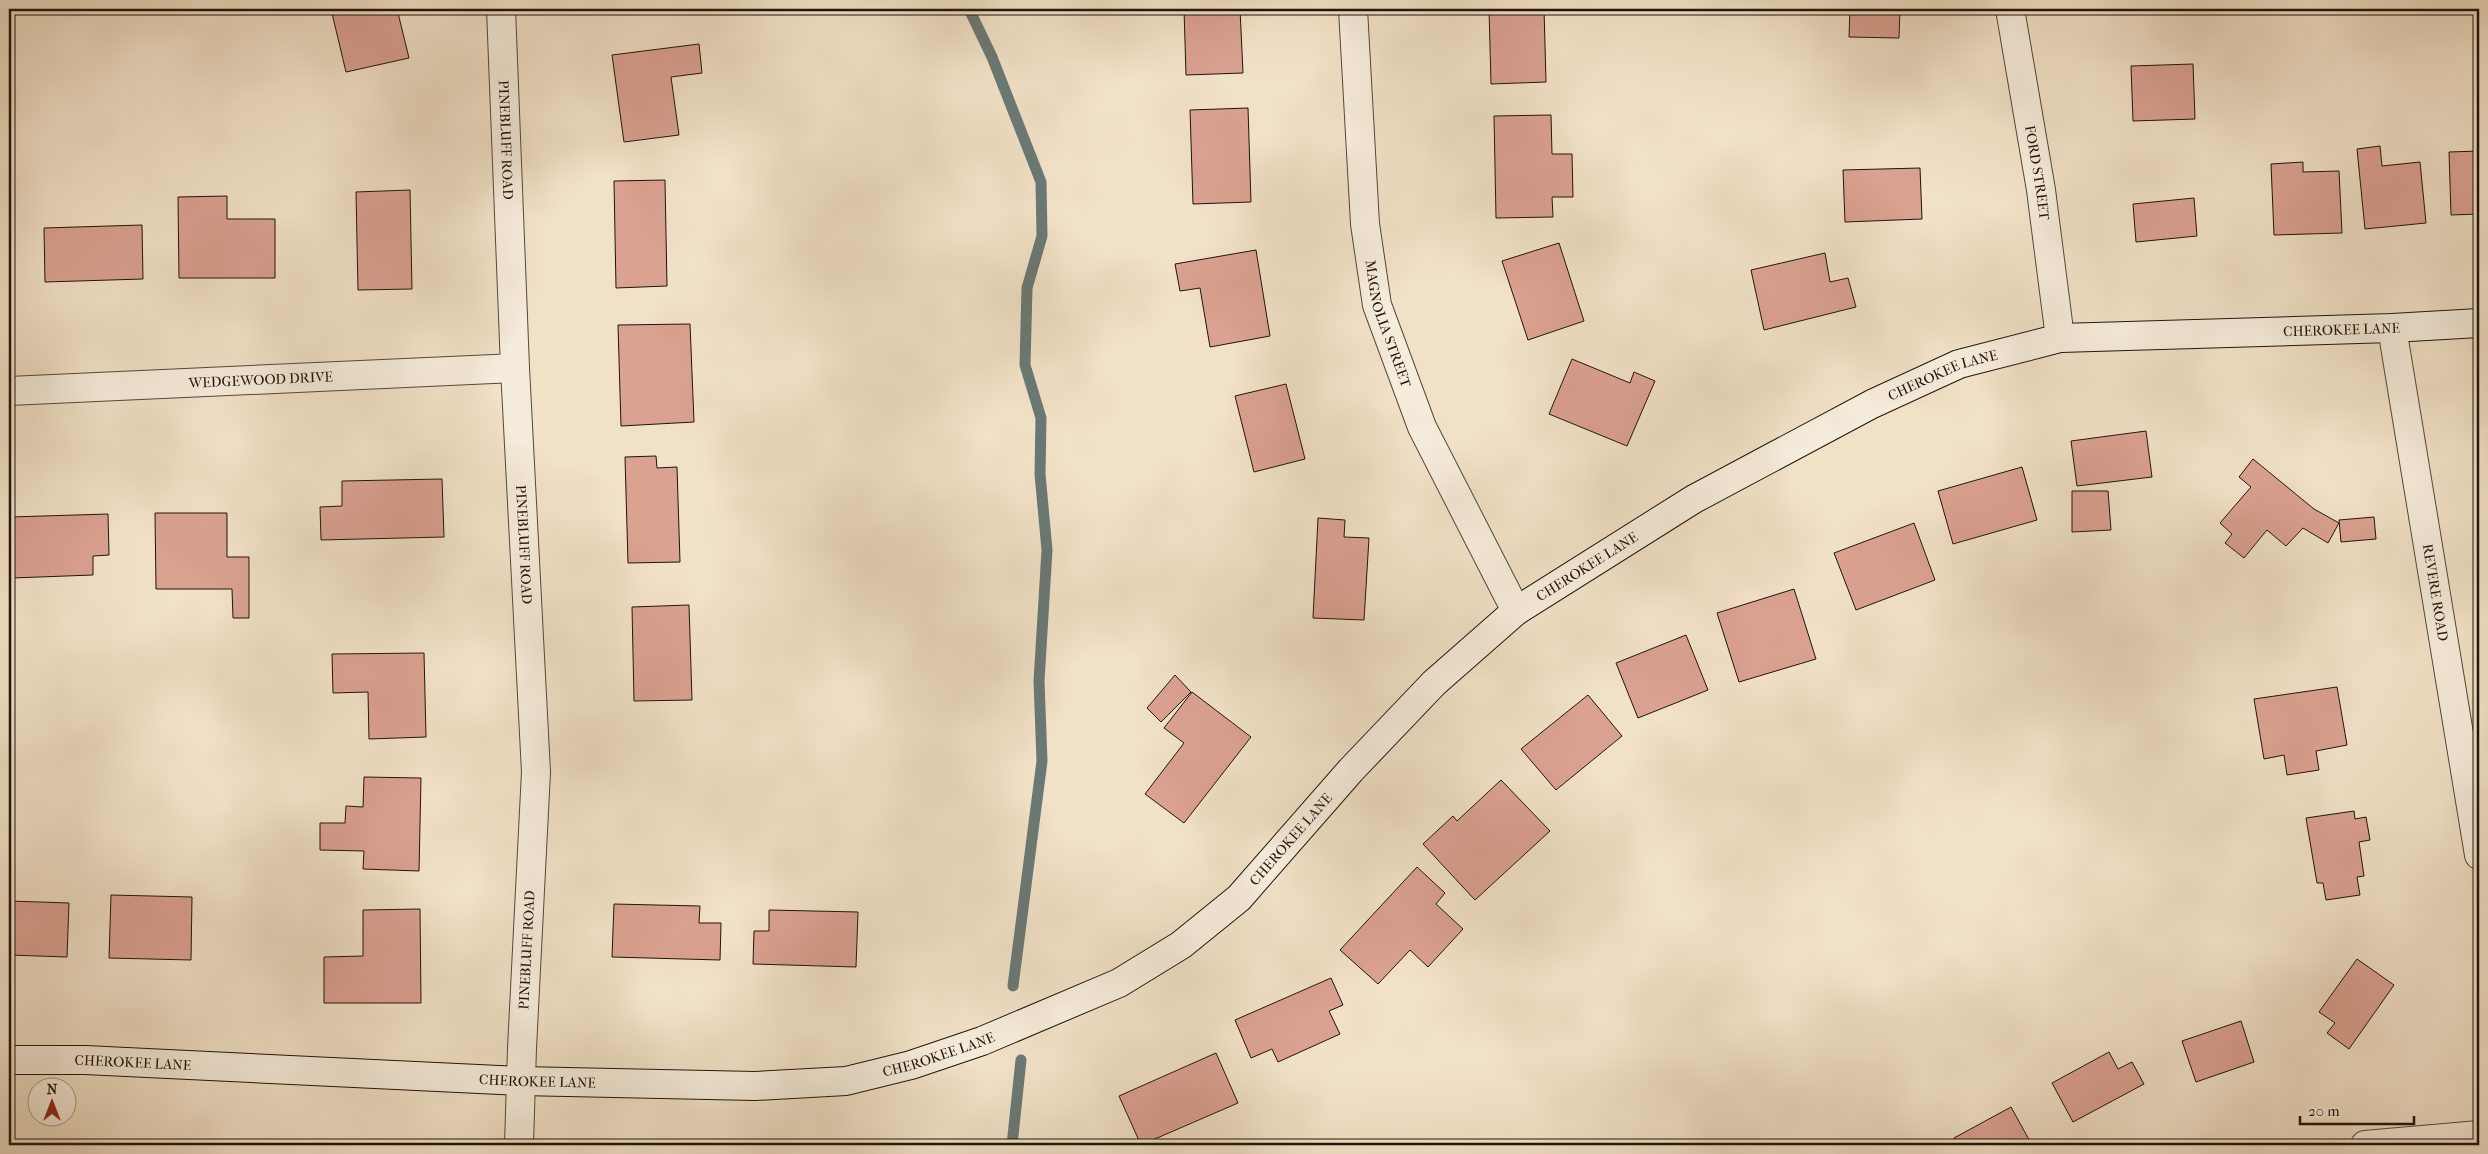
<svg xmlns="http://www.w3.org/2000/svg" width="2488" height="1154" font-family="'IM FELL French Canon',serif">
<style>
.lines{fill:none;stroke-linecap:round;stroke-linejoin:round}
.stream{stroke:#6a7975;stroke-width:11}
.building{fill:#dba191;stroke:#1e150b}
.street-casing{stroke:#53483a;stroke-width:30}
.secondary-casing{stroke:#1e150b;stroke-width:30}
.street{stroke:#f6ecdb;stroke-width:28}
.secondary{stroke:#f6ecdb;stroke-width:28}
.labels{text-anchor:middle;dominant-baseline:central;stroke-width:5;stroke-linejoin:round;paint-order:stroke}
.street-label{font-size:14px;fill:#1e150b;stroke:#f6ecdb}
</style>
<rect width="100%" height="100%" fill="#f1e1c7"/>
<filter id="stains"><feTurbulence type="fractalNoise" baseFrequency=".004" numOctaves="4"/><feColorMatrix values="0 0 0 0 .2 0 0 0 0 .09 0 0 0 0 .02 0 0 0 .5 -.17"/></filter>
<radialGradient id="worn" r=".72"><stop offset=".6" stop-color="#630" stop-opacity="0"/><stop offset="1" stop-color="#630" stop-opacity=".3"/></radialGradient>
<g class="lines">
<path class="stream" d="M969 9 992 57 1041 182 1042 236 1027 288 1025 365 1041 418 1040 474 1047 550 1039 681 1042 761 1013 986
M1012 1145 1021 1060"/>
</g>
<path class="building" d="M331 9H397L409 58 346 72Z
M1184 9H1240L1243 73 1186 75Z
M1489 9H1544L1546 82 1491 84Z
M1850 9H1900L1899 38 1849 37Z
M699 44 702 73 671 77 679 135 624 142 612 55Z
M2193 64 2195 119 2133 121 2131 66Z
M1248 108 1251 202 1193 204 1190 110Z
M1551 115 1552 154H1572L1573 197H1552L1553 217 1496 218 1494 116Z
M2380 146 2382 166 2420 162 2426 223 2365 229 2357 149Z
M2479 151V214L2451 215 2449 152Z
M2303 162V172L2339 171 2342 233 2274 235 2271 164Z
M1920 168 1922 219 1845 222 1843 170Z
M665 180 667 286 616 288 614 181Z
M410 190 412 289 358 290 356 192Z
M227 196V219H275V278H179L178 197Z
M2194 198 2197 236 2136 242 2133 204Z
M142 225 143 279 45 282 44 228Z
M1559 243 1584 321 1528 340 1502 261Z
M1256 250 1270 336 1210 347 1200 288 1180 291 1175 264Z
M1825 253 1830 282 1848 278 1856 307 1764 330 1751 270Z
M690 324 694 422 621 426 618 325Z
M1572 359 1630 383 1634 372 1655 381 1627 446 1549 414Z
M1286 384 1305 459 1254 472 1235 396Z
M2146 431 2152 477 2077 486 2071 441Z
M656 456 657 468 677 467 680 562 628 563 625 457Z
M2253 459 2314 509 2339 523 2328 543 2303 528 2286 546 2267 530 2244 558 2225 543 2232 534 2220 523 2251 487 2239 477Z
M2022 467 2037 520 1953 544 1938 491Z
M442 479 444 537 321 540 320 507 342 506V481Z
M2072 491H2108L2111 530 2072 532Z
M155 513H227V557H249V618H233L232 589H156Z
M108 514 109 555 93 556V575L12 578 10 517Z
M2374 517 2376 539 2341 542 2339 520Z
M1318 518 1345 520 1344 537 1369 538 1364 620 1313 618Z
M1914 523 1935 580 1856 610 1834 553Z
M1794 589 1816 659 1739 682 1717 613Z
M689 605 692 700 634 701 632 607Z
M1686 635 1708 690 1638 718 1616 663Z
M424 653 426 737 369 739 368 692 333 693 332 654Z
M1175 675 1191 692 1161 722 1147 708Z
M2337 687 2347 745 2316 751 2319 770 2287 775 2284 755 2264 759 2254 699Z
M1192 692 1251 737 1184 823 1145 794 1184 743 1164 728Z
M1588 695 1622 736 1556 790 1521 749Z
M364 777 421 778 419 871 363 869 364 851 320 850V823H345L346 806 363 807Z
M1501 780 1550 831 1475 900 1423 844 1453 816 1457 821Z
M2354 811 2355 819 2366 817 2370 840 2359 842 2364 876 2357 877 2360 895 2326 900 2323 883H2317L2306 818Z
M1417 867 1445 893 1436 904 1463 929 1428 967 1410 950 1378 984 1340 950Z
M111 895 192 897 191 960 109 958Z
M9 901 69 903 67 957 9 955Z
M614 904 700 906 699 923H721L720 960 612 957Z
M420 909 421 1003H324V957L363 956V910Z
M769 910 858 912 856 967 753 964 754 931H769Z
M2357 959 2394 985 2349 1049 2327 1033 2335 1023 2319 1012Z
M1331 978 1343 1005 1329 1011 1340 1034 1278 1062 1272 1049 1251 1058 1235 1020Z
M2241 1021 2254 1062 2196 1082 2182 1041Z
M2109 1052 2118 1069 2132 1062 2144 1084 2073 1122 2052 1083Z
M1216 1053 1238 1103 1141 1145 1119 1096Z
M2011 1107 2032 1145H1958L1954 1138Z"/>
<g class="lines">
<defs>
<g id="street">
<path id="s1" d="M501 9 515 368 536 772 522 1048 519 1145"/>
<path id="s2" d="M1353 9 1365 224 1377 305 1422 427 1516 611"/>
<path id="s3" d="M2010 9 2041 190 2060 338"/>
<path id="s4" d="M2392 328 2479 855"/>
<path id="s5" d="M9 391 515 368"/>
<path d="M2365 1145 2479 1135"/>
</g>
<g id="secondary">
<path id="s6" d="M9 1060H85L520 1081 755 1086 846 1081 911 1065 982 1041 1119 983 1181 945 1239 898 1351 770 1434 683 1516 611 1694 499 1872 404 1959 364 2060 338 2392 328 2479 323"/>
</g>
</defs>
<use href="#street" class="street-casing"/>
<use href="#secondary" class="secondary-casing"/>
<use href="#street" class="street"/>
<use href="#secondary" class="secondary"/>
</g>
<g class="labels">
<g class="street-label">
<text stroke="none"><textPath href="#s1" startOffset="131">PINEBLUFF ROAD</textPath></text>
<text stroke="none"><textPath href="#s3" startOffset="166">FORD STREET</textPath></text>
<text stroke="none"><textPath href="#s2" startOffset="318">MAGNOLIA STREET</textPath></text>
<text stroke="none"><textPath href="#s6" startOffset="2569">CHEROKEE LANE</textPath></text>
<text stroke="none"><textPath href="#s6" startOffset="2164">CHEROKEE LANE</textPath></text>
<text stroke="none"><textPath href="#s5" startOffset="252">WEDGEWOOD DRIVE</textPath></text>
<text stroke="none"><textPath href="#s1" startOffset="536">PINEBLUFF ROAD</textPath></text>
<text stroke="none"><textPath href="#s6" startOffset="1759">CHEROKEE LANE</textPath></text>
<text stroke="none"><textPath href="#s4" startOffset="268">REVERE ROAD</textPath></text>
<text stroke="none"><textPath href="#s6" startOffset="1354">CHEROKEE LANE</textPath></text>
<text transform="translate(527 950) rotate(-87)">PINEBLUFF ROAD</text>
<text stroke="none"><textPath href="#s6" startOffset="934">CHEROKEE LANE</textPath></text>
<text stroke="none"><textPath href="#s6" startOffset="124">CHEROKEE LANE</textPath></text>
<text stroke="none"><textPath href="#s6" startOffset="529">CHEROKEE LANE</textPath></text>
</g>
</g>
<rect width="2488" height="1154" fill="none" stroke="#f1e1c7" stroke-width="30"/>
<rect x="10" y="10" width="2468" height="1134" fill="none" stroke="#1e150b" stroke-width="2.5"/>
<rect x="15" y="15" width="2458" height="1124" fill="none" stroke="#1e150b"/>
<g transform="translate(52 1102)"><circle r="24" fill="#f6ecdb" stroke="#a09688"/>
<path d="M0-4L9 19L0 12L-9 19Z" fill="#8f2418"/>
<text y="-8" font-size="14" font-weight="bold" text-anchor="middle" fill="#1e150b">N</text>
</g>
<path d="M2300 1116v8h114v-8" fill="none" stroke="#1e150b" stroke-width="2.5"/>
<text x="2308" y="1116" font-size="15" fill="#1e150b" stroke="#f6ecdb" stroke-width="4" paint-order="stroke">20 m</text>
<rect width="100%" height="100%" filter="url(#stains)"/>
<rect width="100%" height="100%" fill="url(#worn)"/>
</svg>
